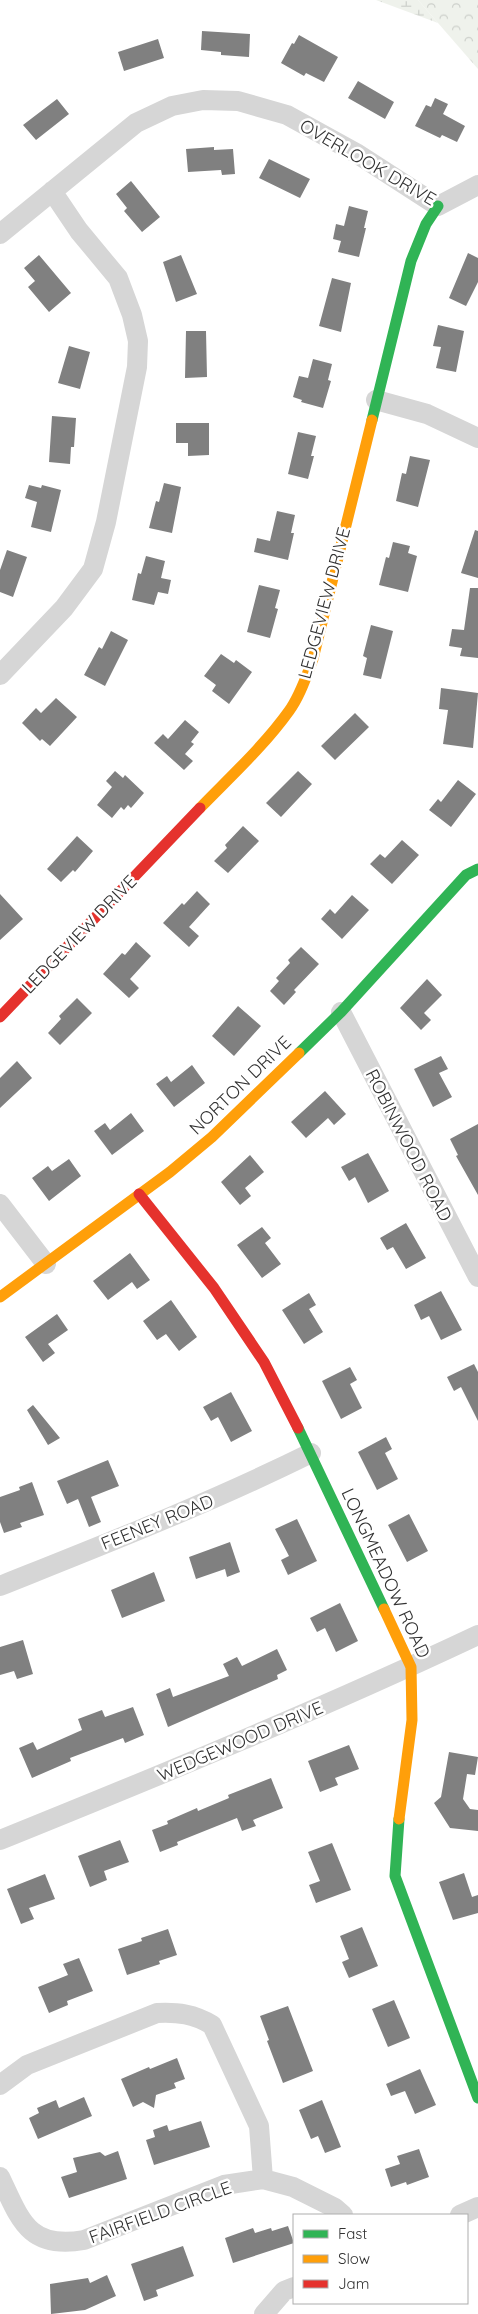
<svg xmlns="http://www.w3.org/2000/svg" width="478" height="2314" font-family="Quicksand,sans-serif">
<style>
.forest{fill:url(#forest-crowns)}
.wetland{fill:url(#wetland-marsh)}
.building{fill:#808080}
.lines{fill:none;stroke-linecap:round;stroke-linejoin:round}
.street{stroke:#d6d6d6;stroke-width:20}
.fast{stroke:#30b455;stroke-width:11}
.slow{stroke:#ff9f0a;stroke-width:11}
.jam{stroke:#e5322d;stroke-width:11}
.labels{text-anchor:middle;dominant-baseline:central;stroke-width:5;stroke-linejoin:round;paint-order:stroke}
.street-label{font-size:18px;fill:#323232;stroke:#fff}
</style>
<defs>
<pattern id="forest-crowns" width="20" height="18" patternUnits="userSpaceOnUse" patternTransform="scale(1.25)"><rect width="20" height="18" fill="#eff2ec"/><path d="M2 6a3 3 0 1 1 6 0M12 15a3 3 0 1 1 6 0" fill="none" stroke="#cdd0cb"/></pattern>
<pattern id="wetland-marsh" width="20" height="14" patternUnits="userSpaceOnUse" patternTransform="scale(1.25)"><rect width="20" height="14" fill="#eff2ec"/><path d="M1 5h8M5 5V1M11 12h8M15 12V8" fill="none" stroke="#cdd0cb"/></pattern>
</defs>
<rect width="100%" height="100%" fill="#fff"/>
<path class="forest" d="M418 0H478V69Z"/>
<path class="wetland" d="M376 0H418L438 23Z"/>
<path class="building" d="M202 31 250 34 249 57 221 55V52L201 50Z
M299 35 338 57 324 82 306 73 304 76 281 63 292 43 294 44Z
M158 39 164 58 124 71 118 52Z
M358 81 394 102 385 119 348 98Z
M435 98 448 104 443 114 465 126 457 142 442 135 440 138 415 126 426 105 431 107Z
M57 99 69 114 36 140 23 125Z
M214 147V150L233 149 235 174 222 175 221 170 188 172 186 149Z
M269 159 310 179 300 198 259 178Z
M131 181 160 217 142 232 124 211 127 208 116 194Z
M349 206 368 211 364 228H366L359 257 338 252 341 241 333 239 336 224 344 226Z
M468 253 478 258V282L466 306 449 298Z
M39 255 71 293 49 312 28 287 35 281 24 268Z
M181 255 197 294 176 302 163 262Z
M332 278 351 283 341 332 319 326Z
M438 325 464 331 456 372 436 368 441 347 433 346Z
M186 331H206L207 377 185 378Z
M69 346 90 352 80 389 58 383Z
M313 359 332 364 328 380 331 381 323 408 301 402 302 400 293 397 299 376 308 378Z
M52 416 76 418 74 447H71L70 464 49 462Z
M176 423H209V455L188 456V443H176Z
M298 432 316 436 311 456H314L308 479 288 474Z
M410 456 430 460 418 507 396 501 402 473 406 474Z
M164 483 181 487 172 533 149 528 156 501 159 502Z
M29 485 41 488 42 485 61 490 51 532 31 527 37 502 25 498Z
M277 511 295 515 291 533H294L288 560 254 552 257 538 270 541Z
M475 530 478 531V578L461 573Z
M393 542 410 546 408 553 417 556 408 592 379 585 386 557 389 558Z
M7 550 27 557 13 597 0 592V570Z
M146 556 165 561 161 578 171 580 168 594 158 592 154 605 132 600 138 573 141 574Z
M259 585 280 590 275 608 278 609 270 638 247 632Z
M470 588H478V658L460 656 462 648 449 646 452 629 464 630Z
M371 625 393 631 381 679 363 675 367 658 363 656Z
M111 631 128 640 105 686 84 675 99 647 102 649Z
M221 654 234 663 236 660 252 672 229 704 212 691 216 685 204 676Z
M441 688 478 693 473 748 443 744 448 710 439 709Z
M56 698 77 717 50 746 42 739 40 741 22 723 36 708 41 713Z
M355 713 369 727 335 760 321 746Z
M185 720 199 732 191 742 194 744 185 754 193 761 184 770 154 743 163 734 168 739Z
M115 771 123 778 125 775 144 793 131 808 128 805 124 810 121 807 112 818 97 805 112 787 106 781Z
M298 771 312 784 281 817 266 803Z
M458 780 476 794 451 827 429 810 438 799 441 802Z
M243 826 259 841 228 873 214 861 227 848 225 845Z
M77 836 93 851 75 872 73 870 61 882 47 869Z
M402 840 419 855 392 884 370 864 380 854 385 858Z
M197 891 210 904 189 927 199 936 189 947 163 923 182 903 184 905Z
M0 894 23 919 0 940Z
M352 895 369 910 342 939 321 919 330 909 335 914Z
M136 942 151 956 130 979 139 988 129 998 103 974 122 953 125 955Z
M301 947 319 964 294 990 296 992 284 1005 270 991 279 981 276 978 290 963 288 960Z
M427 979 442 995 424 1013 431 1020 421 1030 400 1008Z
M77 998 92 1013 60 1045 48 1033 61 1019 59 1016Z
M238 1006 261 1026 234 1056 212 1036Z
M441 1056 448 1069 439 1073 452 1097 433 1107 414 1069Z
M17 1061 32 1078 0 1108V1078Z
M192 1065 205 1083 174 1107 156 1084 167 1076 171 1082Z
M325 1091 346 1114 334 1125 328 1118 306 1138 291 1122Z
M131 1113 144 1131 112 1155 94 1131 105 1123 110 1130Z
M478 1124V1195L456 1156 458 1155 450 1139Z
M368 1153 389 1191 368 1203 355 1177 349 1181 341 1167Z
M250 1155 264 1172 245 1188 251 1196 240 1205 221 1182Z
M69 1159 81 1176 49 1201 32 1178 48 1166 52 1171Z
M406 1223 426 1258 406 1269 393 1247 387 1250 380 1238Z
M262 1227 271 1238 265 1243 281 1264 262 1278 237 1245Z
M130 1253 150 1280 137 1289 132 1282 108 1300 93 1281Z
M441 1291 462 1330 441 1340 429 1316 421 1320 414 1305Z
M309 1293 316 1305 309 1309 323 1332 304 1344 282 1310Z
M171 1300 197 1337 179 1351 166 1334 157 1340 143 1321Z
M57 1314 68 1330 48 1344 55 1353 43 1362 25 1337Z
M474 1364 478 1372V1421L461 1387 454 1391 447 1377Z
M350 1367 357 1380 350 1384 362 1408 341 1419 322 1381Z
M231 1392 252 1431 231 1442 218 1417 211 1421 203 1407Z
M33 1405 60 1438 48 1445 27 1410Z
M386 1437 392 1449 385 1453 398 1479 377 1490 358 1452Z
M108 1460 119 1486 91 1497 101 1522 89 1527 78 1499 67 1504 57 1481Z
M32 1482 44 1515 20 1523 22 1527 4 1533 0 1522V1497L20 1490 19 1487Z
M409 1514 428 1551 407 1562 388 1525Z
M297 1519 317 1561 288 1575 281 1560 289 1556 275 1529Z
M230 1542 240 1572 227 1577 225 1569 196 1579 189 1557Z
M154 1572 165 1601 122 1618 111 1590Z
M340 1603 358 1641 336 1652 325 1628 317 1632 310 1618Z
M23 1640 33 1674 17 1679 14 1671 0 1675V1647Z
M277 1649 287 1670 277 1675 278 1679 168 1727 156 1694 170 1688 173 1697 229 1676 223 1664 237 1657 242 1666Z
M133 1707 144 1735 125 1743 123 1738 70 1758 71 1761 32 1778 19 1748 33 1742 37 1750 82 1730 78 1719 102 1710 105 1717Z
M349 1745 359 1769 335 1778 338 1785 320 1792 308 1761Z
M449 1752 478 1757 475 1775 467 1774 463 1799 470 1809 478 1810V1831L450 1828 434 1803 441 1797Z
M271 1778 283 1808 253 1820 256 1826 242 1831 237 1818 177 1842 178 1845 160 1852 152 1830 168 1824 167 1821 197 1808 198 1811 229 1798 228 1795Z
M120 1840 129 1862 104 1871 107 1880 90 1887 78 1856Z
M332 1843 351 1890 316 1903 309 1885 320 1881 308 1852Z
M464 1873 472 1897 478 1895V1913L453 1920 439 1882Z
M45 1874 55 1899 29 1908 34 1919 21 1924 7 1889Z
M362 1927 378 1966 349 1978 342 1962 349 1959 340 1936Z
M168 1929 177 1955 159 1961 160 1964 127 1975 118 1949 142 1941 141 1938Z
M79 1958 93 1991 67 2001 68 2005 49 2013 38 1987 68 1975 63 1964Z
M394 2000 410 2038 388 2047 372 2009Z
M288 2006 313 2071 283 2083 267 2041 269 2040 260 2016Z
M177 2058 185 2079 174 2083 176 2088 156 2095 154 2108 143 2102 133 2107 121 2079 149 2067 150 2069Z
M420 2069 436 2105 415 2114 405 2091 391 2096 386 2084Z
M84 2097 92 2116 38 2139 29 2118 39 2113 37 2108 56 2100 59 2108Z
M322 2100 341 2147 325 2153 318 2136 311 2139 299 2110Z
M201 2121 210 2147 154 2165 146 2140 155 2137 153 2130 167 2125 169 2131Z
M419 2149 429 2177 407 2185 406 2182 391 2187 385 2169 400 2164 397 2156Z
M118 2151 127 2179 69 2198 61 2177 77 2172 73 2158 100 2152 105 2156Z
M288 2226 294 2243 233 2263 225 2238 253 2228 255 2233 271 2228 272 2231Z
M183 2246 194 2276 156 2290 158 2296 144 2301 131 2264Z
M107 2275 116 2296 85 2310 51 2314 50 2284 88 2278 90 2283Z"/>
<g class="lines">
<path class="street" d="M0 234 136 123 172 106 203 100 238 101 287 115 356 153 438 206 478 185
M376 400 427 414 478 438
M0 675 64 608 93 569 106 522 137 367 138 341 132 315 118 278 79 231 52 191
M341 1012 478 1277
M0 1204 46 1264
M0 1586C105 1544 210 1503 311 1453
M0 1840C161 1775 321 1709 478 1635
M0 2085 27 2065 157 2013C178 2012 194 2014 212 2025L259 2126 263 2179
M0 2177C20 2219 28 2250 84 2240L224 2185 263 2179 293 2187 335 2208 343 2215
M460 2215 478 2207
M264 2314 284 2291 294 2287"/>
<path class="fast" d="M372 420 411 261 426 224 438 206
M299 1053 341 1012 466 875 478 869
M298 1428 384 1609
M399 1819 395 1876 478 2098"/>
<path class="slow" d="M200 808C230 777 264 746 289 711 300 696 306 677 313 659L372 420
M0 1297 170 1172 212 1137 299 1053
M384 1609 411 1667 412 1720 399 1819"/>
<path class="jam" d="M0 1017 200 808
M139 1194 214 1288 264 1362 298 1428"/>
</g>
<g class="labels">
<g class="street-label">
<text transform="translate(368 162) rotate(30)">OVERLOOK DRIVE</text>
<text transform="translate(324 603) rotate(-75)">LEDGEVIEW DRIVE</text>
<text transform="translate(79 934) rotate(-46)">LEDGEVIEW DRIVE</text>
<text transform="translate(240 1085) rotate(-44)">NORTON DRIVE</text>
<text transform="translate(409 1145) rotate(63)">ROBINWOOD ROAD</text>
<text transform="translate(157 1522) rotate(-22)">FEENEY ROAD</text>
<text transform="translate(386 1573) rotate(65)">LONGMEADOW ROAD</text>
<text transform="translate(240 1741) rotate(-23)">WEDGEWOOD DRIVE</text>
<text transform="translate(160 2212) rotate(-20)">FAIRFIELD CIRCLE</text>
</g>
</g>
<rect x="293" y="2214" width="175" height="90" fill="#ffffff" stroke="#adadad"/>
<rect x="303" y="2230" width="25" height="8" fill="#30b455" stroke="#adadad"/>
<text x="338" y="2239" font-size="15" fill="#323232">Fast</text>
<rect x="303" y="2255" width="25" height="8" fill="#ff9f0a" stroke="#adadad"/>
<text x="338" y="2264" font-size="15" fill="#323232">Slow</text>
<rect x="303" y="2280" width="25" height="8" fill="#e5322d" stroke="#adadad"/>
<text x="338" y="2289" font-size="15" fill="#323232">Jam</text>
</svg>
